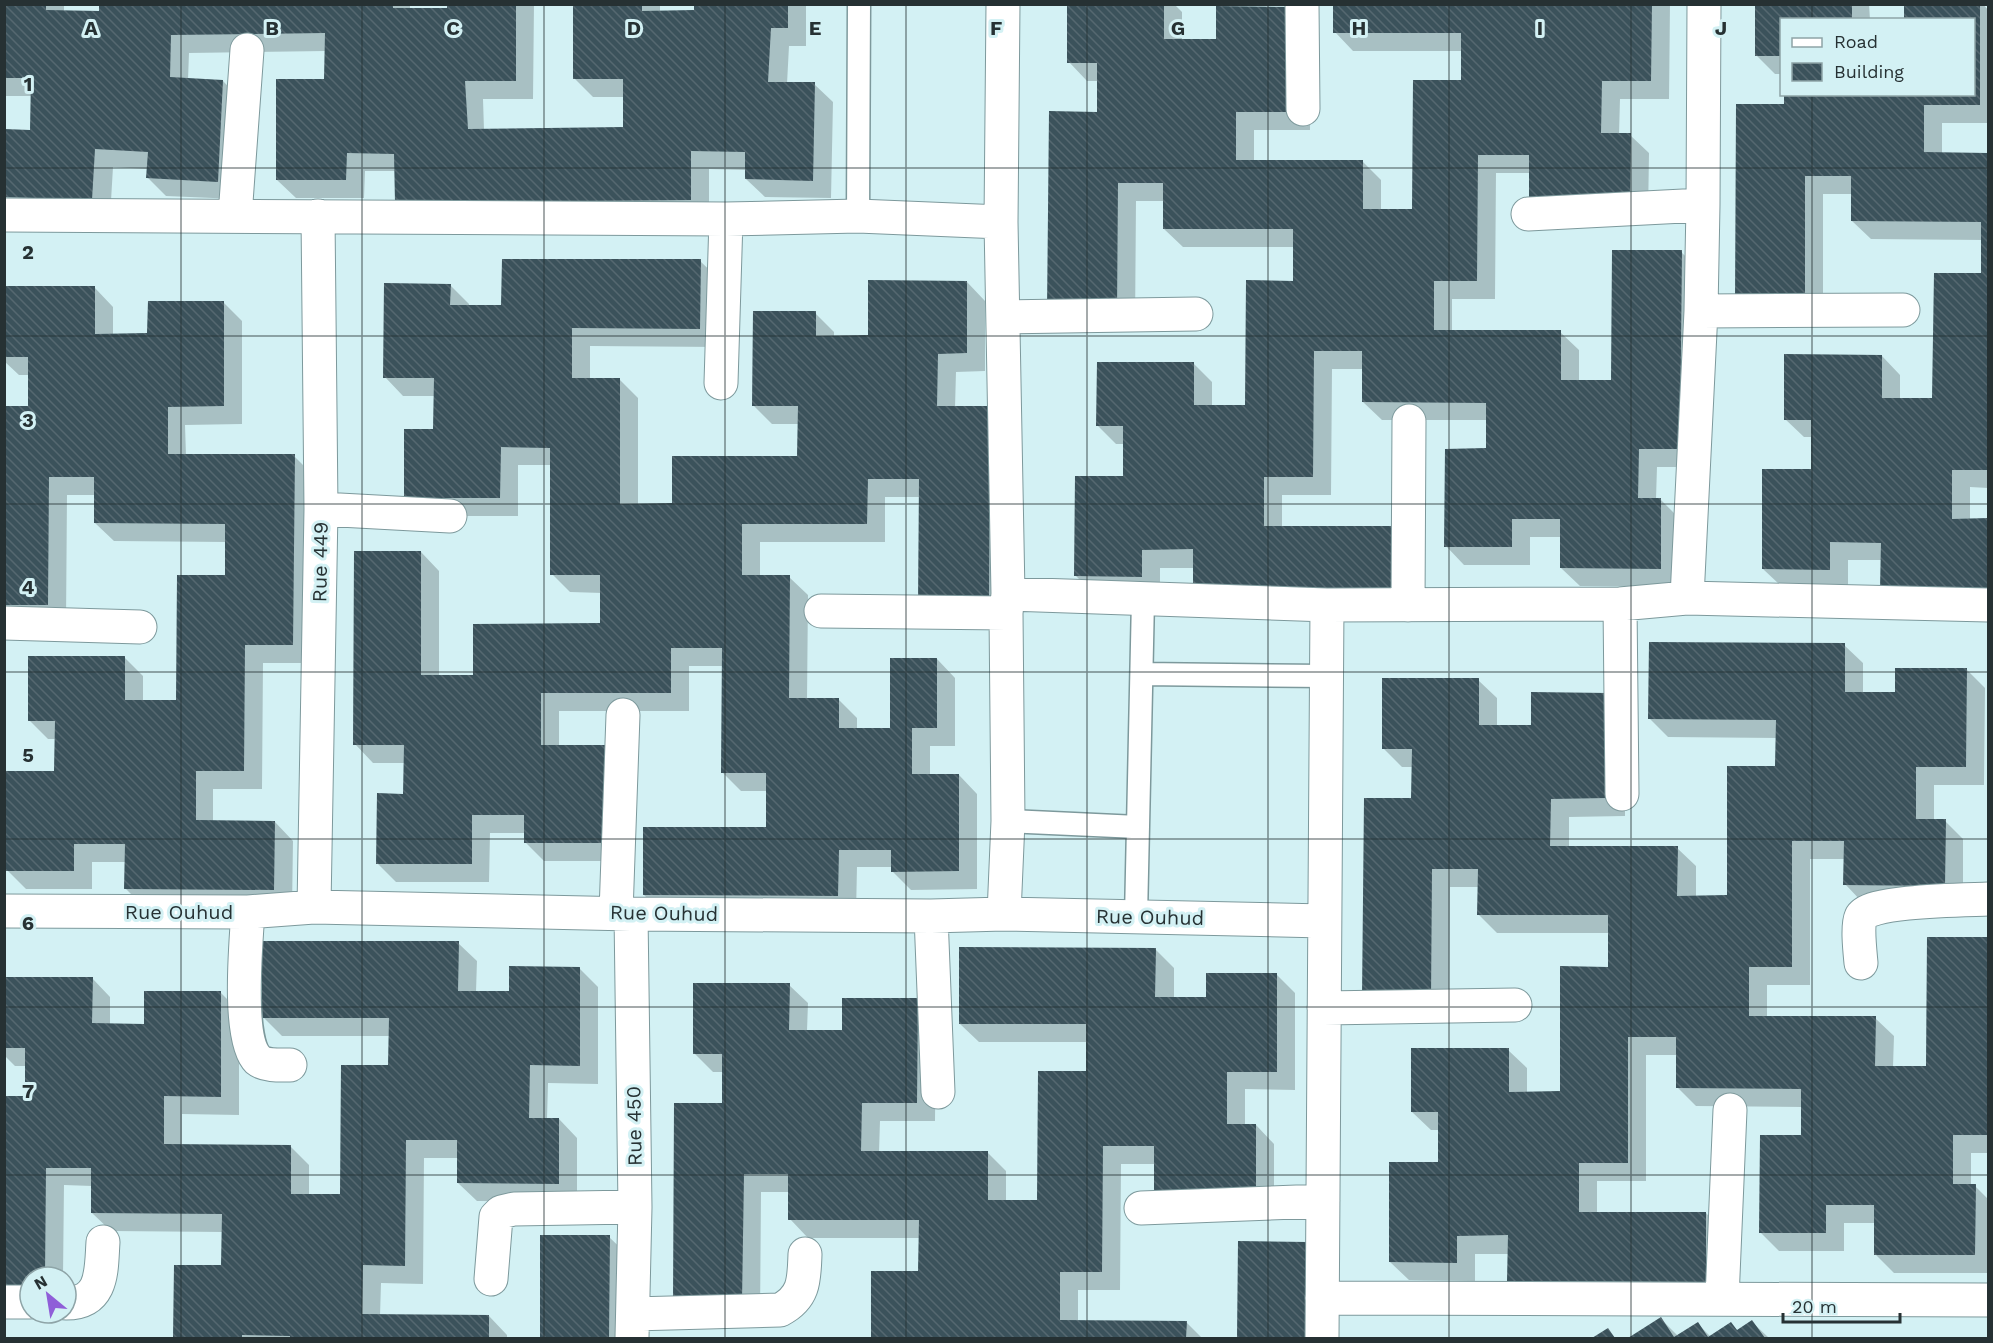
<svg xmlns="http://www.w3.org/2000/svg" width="1993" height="1343" font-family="'Work Sans',sans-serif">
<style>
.shadow{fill:#0003}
.building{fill:url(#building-back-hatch)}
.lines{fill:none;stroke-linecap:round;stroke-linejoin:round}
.lane-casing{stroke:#7d999c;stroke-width:25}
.street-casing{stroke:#7d999c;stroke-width:35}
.lane{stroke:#fff;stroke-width:22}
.street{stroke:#fff;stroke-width:33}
.grid{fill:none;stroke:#263133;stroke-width:1.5;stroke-opacity:0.55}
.labels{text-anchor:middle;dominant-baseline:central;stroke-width:6;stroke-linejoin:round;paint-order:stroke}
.street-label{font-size:20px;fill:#263133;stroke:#d3f1f4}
.grid-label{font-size:20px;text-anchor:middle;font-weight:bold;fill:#263133;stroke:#d3f1f4;stroke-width:6;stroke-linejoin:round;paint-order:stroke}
</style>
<defs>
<pattern id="building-back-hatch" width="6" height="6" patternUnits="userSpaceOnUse" patternTransform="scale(1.5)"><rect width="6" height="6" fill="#3b525b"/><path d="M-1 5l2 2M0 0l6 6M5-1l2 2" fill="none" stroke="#556870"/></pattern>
</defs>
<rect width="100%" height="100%" fill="#d3f1f4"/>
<path class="shadow" d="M4 4H64V12H101V4H410V10L449 9V4H534L533 99H483L484 130 625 129V97H593L575 79 574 4H660V12H696V4H806V46H789L787 84H814L833 102 831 198 765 197 746 179V170L709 169V218L415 221 396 171H365L364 198H296L277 180 325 81 326 51 189 53 188 80 223 81 241 100 236 199 166 196 148 178V169L113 167 110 218 4 200V131L31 132 32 96H4Z
M1069 4H1174L1182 12V41H1217L1311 27 1310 130H1254V161L1363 162 1381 180V211H1414L1462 82V51H1353L1335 32V4H1548V8H1582V4H1670L1669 99H1620L1619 135H1630L1649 153 1648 217 1531 173H1496L1495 299H1452V331L1560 332 1579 350V381H1612L1681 252 1700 270 1698 467H1657L1656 499H1660L1679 518V587L1580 586 1561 568V537H1530V565H1464L1446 546 1487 450 1488 420H1382L1363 402V369H1332L1331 495H1282V527H1391L1409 613 1194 568H1160V595L1094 594 1076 576 1125 478V444H1116L1098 426 1194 364 1212 382V407H1246L1295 282V247H1183L1164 229V201H1136L1135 328 1067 329 1098 113V81H1087L1069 62Z
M1757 4H1869L1870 20H1782V74H1775L1756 55Z
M1906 4H1983L1988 10V123H1942V154H1988V488L1970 487V520H1988V606L1882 560H1848V588L1782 587 1763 569 1812 471V437H1804L1785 419 1882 356 1900 375V399H1934L1982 275 1983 240 1871 239 1852 221V194H1823V321H1755L1786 106 1974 94V20Z
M700 261 719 279 718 347 590 346V379L620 380 638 398V505H673L799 458V424H772L754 406 815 313 834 332V337L870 336 967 282 985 301V371L956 372 955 408H990L1007 622H938L921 497H885V542H760V577H789L808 595 807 700H839L857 718V730H892L937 659 955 678V746H930V775H959L977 794V889L911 890 892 871V867H857L856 914 663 913 644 895 768 828V791H741L723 773V666H689V711H559V746L623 861H544L525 842V833H490L489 882H396L377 863 405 795V763H373L355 744 421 552 439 571V677H474L602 625V593L570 592 552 574V465H518V516H424L405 497 435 430V396H403L385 377 450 285 469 304V306L503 307Z
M4 288H95L113 307V335H149L224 303 242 321V424L185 425 186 456H294L312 474 311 663H263L262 789H213V822H275L293 841 292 908 144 907 126 889V862H92V889H26L7 870 56 772V739H48L29 720 125 658 143 676V701L178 702 226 577V542L114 541 95 523 96 495H67L66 623H4V407H30V375H19L4 361Z
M1844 645 1863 663V694H1897L1966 669 1985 688 1984 785H1934V821H1945L1963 839V904L1863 903 1845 884V859H1810V985H1767V1017L1875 1018 1894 1036 1893 1067H1927L1928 938H1988V1153H1971V1186H1975L1988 1199V1273H1894L1875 1254V1223H1844V1251H1779L1760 1232 1802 1136V1107L1696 1106 1678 1088V1055H1646V1181H1597V1213H1706L1724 1232V1300L1527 1298 1509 1280V1254H1475V1281L1409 1280 1390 1262 1439 1164V1130H1431L1412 1112 1508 1050 1527 1068V1093H1561L1609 968V933H1497L1479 915V887H1450L1449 1015 1382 1014 1413 799V767H1402L1383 748 1478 680 1497 698V727H1532L1625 713V816L1569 817V848H1677L1696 866V897H1729L1777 768V738L1668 737 1650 719Z
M458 943 477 961 476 992H510L579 968 598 987V1084L548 1083 547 1119H559L577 1138V1202L477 1201 458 1183V1158H424L423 1284 381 1283 380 1316H489L507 1335V1338H175V1266H223V1232L111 1231 92 1213V1186L64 1185 63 1277H30L27 1066H15L4 1055V978H92L110 997V1025H146L221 993 239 1011V1115L182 1114V1146H290L309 1165V1196H342L390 1066V1036H282L263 1017Z
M1155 949 1174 968V999H1207L1277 975 1295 993V1090L1245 1089V1125H1256L1274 1144V1208H1175L1156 1190V1164H1121L1120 1290H1078V1322H1186L1202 1338H872V1273H920V1238H808L790 1219V1192H761L760 1319H693L723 1104 724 1072H713L694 1053 789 985 808 1003 807 1031 843 1032 918 999 936 1018 935 1121H880L879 1152 988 1153 1006 1171V1202H1039L1087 1073 1088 1042H979L960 1024Z
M542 1237H609L628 1255 627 1338H541Z
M1239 1243 1324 1338H1238Z
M1661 1319 1678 1336 1698 1324 1711 1337 1731 1324 1738 1331 1752 1322 1769 1338H1631Z"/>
<path class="building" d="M4 4H46V10L99 11V4H393V8H447V4H516V81H465L468 129 623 127V79H573V4H642V11L694 10V4H788V28H771L768 82H815L813 181 745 179V152L691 151V200L395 203 394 154 347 153 346 180H276V79H324L325 33 171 35 170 77 223 80 218 182 146 178 148 152 95 149 92 200 4 197V129L30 130 31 78H4Z
M1067 4H1164V39H1216V6L1293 7 1292 112H1236V160H1363V209H1412L1413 80H1461V33H1333V4H1530V6L1652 4 1651 81H1602L1601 133H1631L1630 199H1529V155H1478L1477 281H1434V330H1561V380H1611L1612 250H1682L1680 449H1639L1638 498H1661V569L1560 568V519H1512V547H1444L1445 449 1486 448V403L1362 402V351H1314L1313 477H1264V526H1392L1391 595H1193V549L1142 550V577L1074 576 1075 476H1123V426H1096L1097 362H1194V405H1245L1246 280 1293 281V229H1163V183H1118L1117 311H1047L1049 111 1097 112V63H1067Z
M1755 4H1852V20H1782V56H1755Z
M1904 4H1980V105H1924V152L1988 153V470H1952V519L1988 518V588H1880L1881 543 1830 542V570L1762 569V469H1811V420H1784V354L1882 355V398H1932L1934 273H1981V222L1851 221V176H1805V303H1735L1736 104H1784V94H1974V20H1904Z
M502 259H701L700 329 572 328V378H620V504L672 503V456H797L798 406H752L753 311H816V336L868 335V280L967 281V353L938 354 937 406H990L989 604H918L919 479H868L867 524H742V575H790L789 698H839V728H890V658H937V728H912V774H959V871L891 872V850H839L838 896 643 895V827H766V773H721L722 648H671V693H541V745H606L605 843H524V815H472V864H376L377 793 403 794 404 745H353L354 551H421V675H473V624L600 623V575H550V448L501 447 500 498H404V429H433L434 378H383L384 283 451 284 450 305H501Z
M4 286H95V334L147 333 148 301H224V406L168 407V454H295L293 645H245L244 771H196V820L275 821 274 890 124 889 125 844H74V871H6V771H54L55 721H28V656H125V700H176L177 575H225V524L94 523V477H49L48 605H4V406H28V357H4Z
M1649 642 1845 643V692H1895V668H1967L1966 767H1916V819H1946L1945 886 1843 885 1844 841H1792V967H1749V1016H1876L1875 1066H1926L1927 937H1988V1135H1953V1184H1976L1975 1255H1874V1205H1826V1233H1759L1760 1135H1801V1089L1676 1088V1037H1628V1163H1579V1212H1706V1282L1507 1281 1508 1235 1457 1236V1263L1389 1262V1162H1438V1112H1411V1048H1509V1092L1560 1091V966L1608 967V915H1477L1478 869H1432L1431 997H1362L1364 798H1411L1412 749H1382V678H1479V725H1531V692L1608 693 1607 798 1551 799 1550 846H1678L1677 896 1727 895V766H1775L1776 720 1648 719Z
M262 941H459L458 991H509V966L580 967V1066L530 1065 529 1118H559V1184L457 1183V1140H406L405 1266 363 1265 362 1314 489 1315V1338H290V1336L242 1335V1338H173L174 1265H221L222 1214 91 1213V1168H46L45 1277H30V1295H4V1096H25V1048H4V977H93L92 1023 144 1024V991H221V1097L164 1096V1144L291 1145V1194H340L341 1065H388L389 1018H262Z
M959 947 1156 948 1155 997H1206V973H1277V1072H1227V1124H1256V1190H1154V1146H1103L1102 1272H1060V1320L1187 1321 1186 1338H871V1271H918L919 1220H788V1174H744L742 1301H673L674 1103H722V1054H693V983H790L789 1030H842V998H918L917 1103H862L861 1151H988V1200H1037L1038 1071H1086V1024H959Z
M540 1235H610L609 1338H540Z
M1238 1241 1307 1242 1306 1338H1237Z
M1661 1317 1674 1337 1698 1322 1708 1337 1731 1322 1737 1330 1752 1320 1765 1338H1628Z
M1608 1328 1615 1338H1592Z"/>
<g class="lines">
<defs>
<path id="lane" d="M858 216 859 4
M1142 674 1326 676
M1008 821 1138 827
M1136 917 1143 599"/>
<path id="street" d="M1003 4 1001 222 1008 594 1006 613 1008 821 1004 914
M1302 4 1303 109
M1528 214 1703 205
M4 215 726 219 858 216 1001 222
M235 216 247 50
M1701 311 1903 310
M1003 317 1196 314
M721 383 726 219
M321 509 450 516
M1008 594 1327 605 1620 604 1687 598 1988 605
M1687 598 1701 311 1703 205 1704 4
M1620 604 1622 794
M1408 605 1409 421
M821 611 1006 613
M4 623 140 627
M314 907 321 509 318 216
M4 911 248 912 314 907 631 914 931 916 1004 914 1324 921
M248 912C246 941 237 1040 258 1060 265 1066 282 1065 290 1065
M616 913 623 715
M631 914 635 1207 632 1338
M931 916 938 1092
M1861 963C1860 952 1857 926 1861 917 1868 900 1968 900 1988 899
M1324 1008 1515 1005
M1141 1208 1323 1201
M491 1279 496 1217 501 1212 514 1209 635 1207
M1322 1298 1988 1300
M1722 1299 1730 1110
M4 1302H30
M66 1303C104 1303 101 1270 103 1242
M633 1314 780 1310C805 1297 804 1279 805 1254
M1322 1338 1327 605"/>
</defs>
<use href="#lane" class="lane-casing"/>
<use href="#street" class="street-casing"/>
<use href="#lane" class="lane"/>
<use href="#street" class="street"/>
</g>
<path class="grid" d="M181 4V1338M362 4V1338M544 4V1338M725 4V1338M906 4V1338M1087 4V1338M1268 4V1338M1449 4V1338M1631 4V1338M1812 4V20M1812 94V1338M4 168H1988M4 336H1988M4 504H1988M4 672H1988M4 839H1988M4 1007H1988M4 1175H1988"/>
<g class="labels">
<g class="street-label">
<text transform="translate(320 562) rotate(-89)">Rue 449</text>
<text x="179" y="912">Rue Ouhud</text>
<text transform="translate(664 913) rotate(1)">Rue Ouhud</text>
<text transform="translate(1150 917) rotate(1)">Rue Ouhud</text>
<text transform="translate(634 1126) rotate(-91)">Rue 450</text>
</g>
</g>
<g class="grid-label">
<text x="91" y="35">A</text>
<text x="272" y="35">B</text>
<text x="453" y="35">C</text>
<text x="634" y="35">D</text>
<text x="815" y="35">E</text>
<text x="996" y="35">F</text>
<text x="1178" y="35">G</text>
<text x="1359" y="35">H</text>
<text x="1540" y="35">I</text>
<text x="1721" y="35">J</text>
<text x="28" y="91">1</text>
<text x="28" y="259">2</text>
<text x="28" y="427">3</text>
<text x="28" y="594">4</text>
<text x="28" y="762">5</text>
<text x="28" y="930">6</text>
<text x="28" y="1098">7</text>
</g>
<rect width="1993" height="1343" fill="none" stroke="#263133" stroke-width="12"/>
<rect x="1780" y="18" width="195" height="78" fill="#d3f1f4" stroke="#8ea4a7" stroke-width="1.5"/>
<rect x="1792" y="38" width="30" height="9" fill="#ffffff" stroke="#8ea4a7" stroke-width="1.5"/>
<text x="1834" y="48" font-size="18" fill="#263133">Road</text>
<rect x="1792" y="63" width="30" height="18" fill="url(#building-back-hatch)" stroke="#8ea4a7" stroke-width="1.5"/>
<text x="1834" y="78" font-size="18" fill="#263133">Building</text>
<g transform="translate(48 1295) rotate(330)"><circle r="28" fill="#d3f1f4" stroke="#8ea4a7" stroke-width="1.5"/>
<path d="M0-4.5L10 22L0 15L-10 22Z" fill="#8f5ed8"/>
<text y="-9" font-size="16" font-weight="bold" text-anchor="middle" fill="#263133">N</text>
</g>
<path d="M1783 1313v9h117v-9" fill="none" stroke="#263133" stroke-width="3"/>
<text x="1792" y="1313" font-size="18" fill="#263133" stroke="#d3f1f4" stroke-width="4.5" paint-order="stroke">20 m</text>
</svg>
